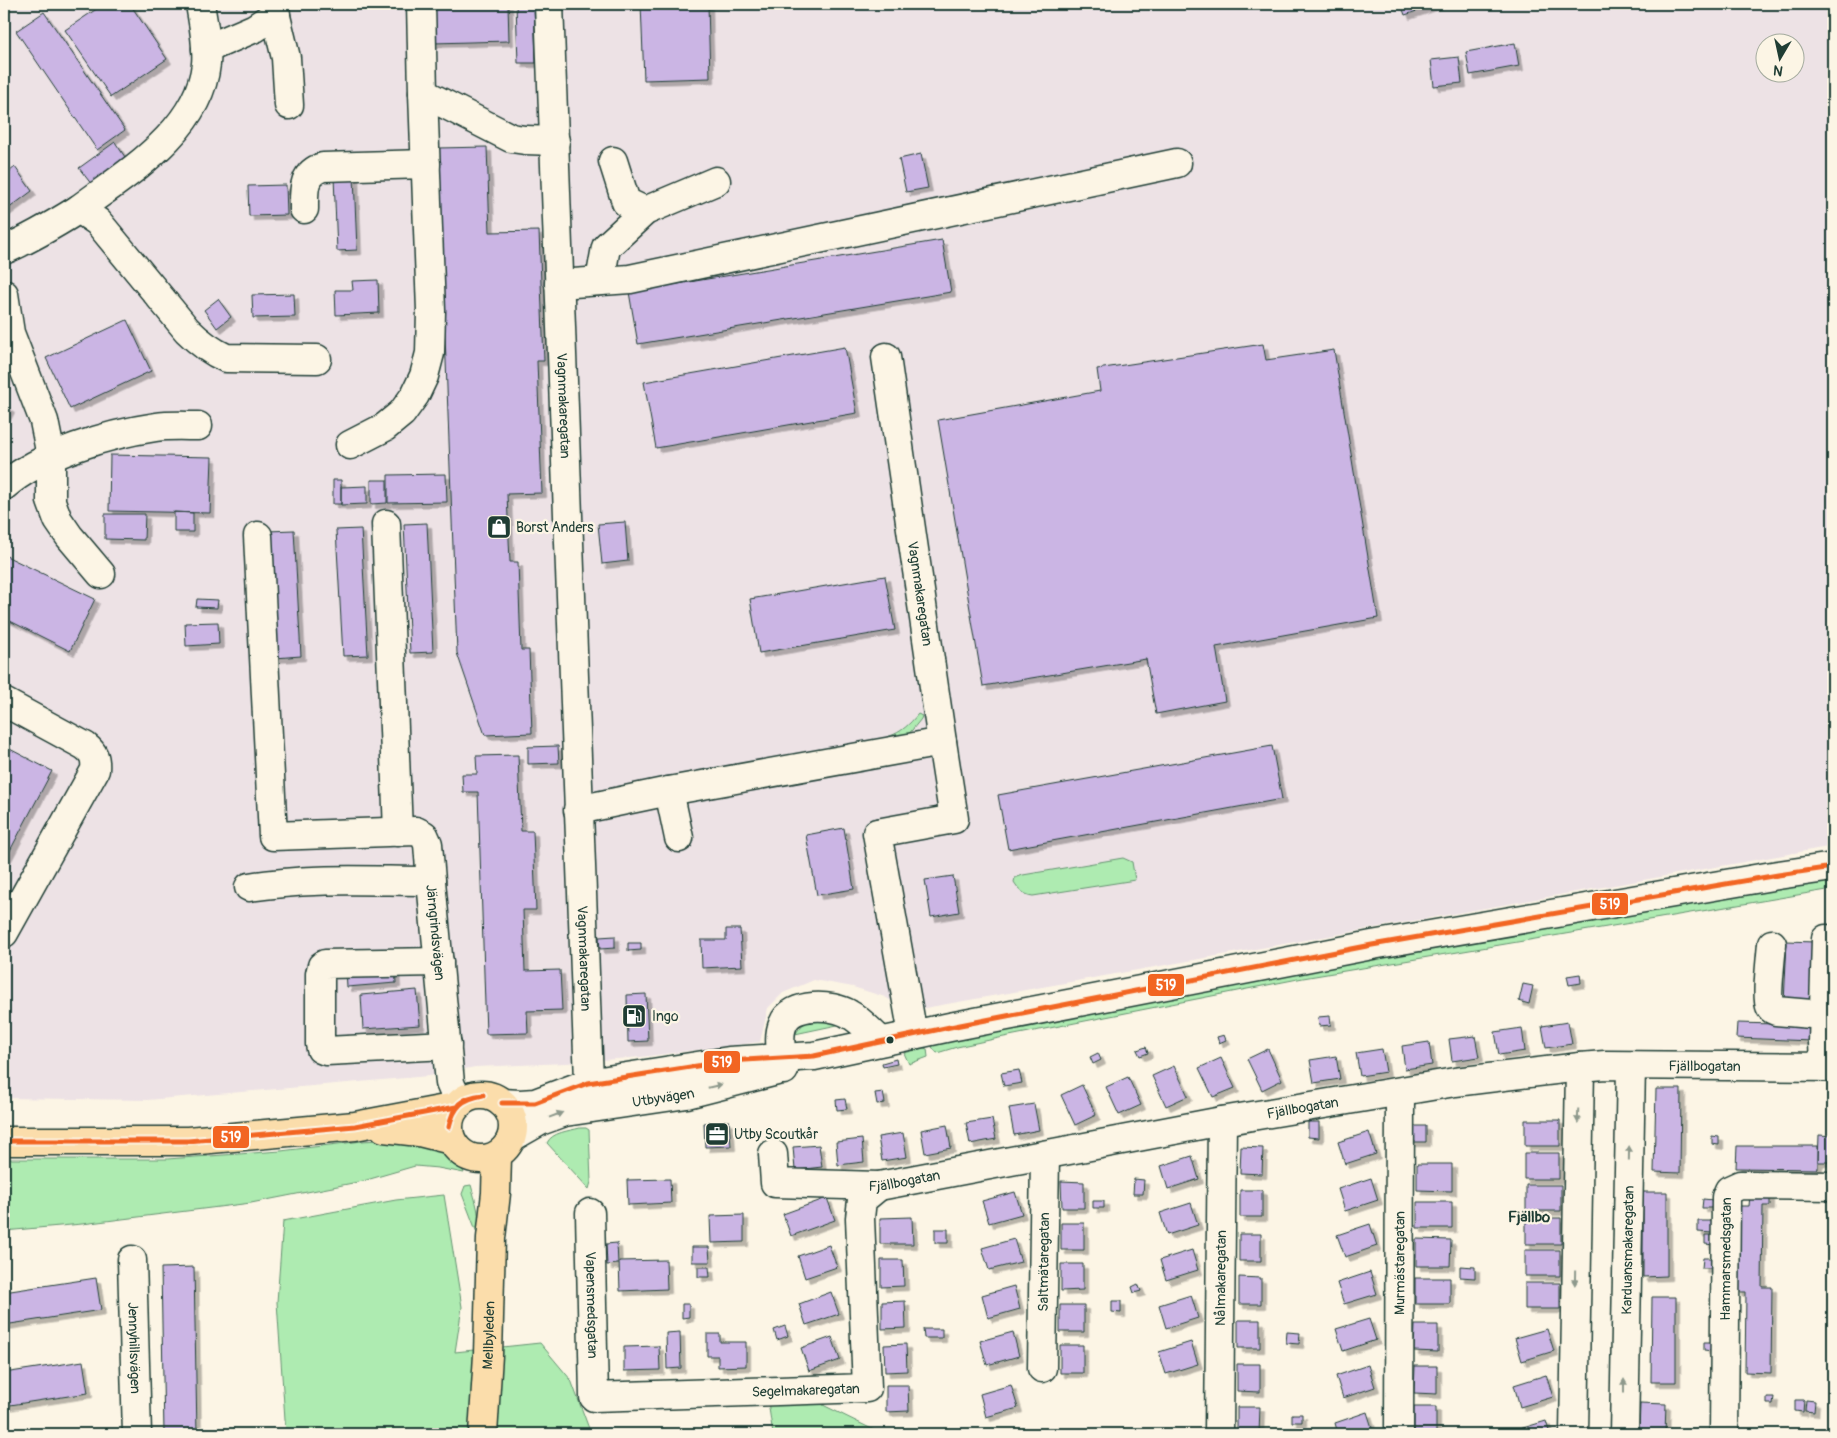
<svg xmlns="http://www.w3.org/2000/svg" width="1837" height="1438" font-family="Pangolin,sans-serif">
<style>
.built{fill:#ede2e5;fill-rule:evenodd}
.green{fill:#aeebb1;stroke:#669472}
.building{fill:#cbb5e4;stroke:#1f3d34;filter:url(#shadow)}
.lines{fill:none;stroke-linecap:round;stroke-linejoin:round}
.minor-casing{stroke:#1f3d34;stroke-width:31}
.major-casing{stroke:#1f3d34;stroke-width:31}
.minor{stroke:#fcf5e5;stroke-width:28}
.major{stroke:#fbddab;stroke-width:28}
.bus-1-casing{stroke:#fcf5e5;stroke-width:9}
.bus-1{stroke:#f26522;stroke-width:5}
.oneway{fill:#8e998c}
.bus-dot{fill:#1f3d34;stroke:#fcf5e5;stroke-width:2}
.labels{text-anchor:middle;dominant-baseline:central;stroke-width:4.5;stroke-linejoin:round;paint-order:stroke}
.street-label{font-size:14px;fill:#1f3d34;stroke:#fcf5e5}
.poi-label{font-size:14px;fill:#1f3d34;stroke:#fcf5e5;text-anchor:start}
.neighbourhood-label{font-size:15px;font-weight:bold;fill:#1f3d34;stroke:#fcf5e5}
.line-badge{stroke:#fcf5e5;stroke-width:2}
.badge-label{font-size:14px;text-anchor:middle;font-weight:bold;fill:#fff}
</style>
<defs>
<filter id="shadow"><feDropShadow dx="4.5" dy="4.5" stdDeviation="0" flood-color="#0004"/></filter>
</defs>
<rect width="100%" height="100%" fill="#fcf5e5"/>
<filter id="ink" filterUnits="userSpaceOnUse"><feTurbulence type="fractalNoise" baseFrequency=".02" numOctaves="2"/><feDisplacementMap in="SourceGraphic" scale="10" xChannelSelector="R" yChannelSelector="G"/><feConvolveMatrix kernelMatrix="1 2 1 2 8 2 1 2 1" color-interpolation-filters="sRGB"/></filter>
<g filter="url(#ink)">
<path class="built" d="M4 4H1833V846L908 1011 885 997 853 987 814 980 783 993 768 1008 760 1042 641 1057 566 1063 475 1067 429 1076 147 1100 4 1098ZM1764 42H1794V72H1764Z"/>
<path class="green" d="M918 714 922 716 921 719 908 735 865 743C891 736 900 736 918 714Z
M1123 858 1132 862 1135 880 1033 896C1024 895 1019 890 1014 882L1015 878 1023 875Z
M1833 878V889L1303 978 999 1038 957 1047 937 1053 932 1047 935 1044 1241 982Z
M820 1017 842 1024 795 1034 804 1023Z
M924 1048 927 1049 928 1057 909 1064 904 1053Z
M580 1128H586L589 1130 591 1182 589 1189 547 1143C552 1132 569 1131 580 1128Z
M412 1138C434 1146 455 1150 464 1173L438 1168 415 1166 363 1181 251 1203 82 1224 4 1231V1159H167L281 1151 362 1141Z
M471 1185C475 1200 482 1218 477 1233L462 1194 465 1186Z
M444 1195 462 1307 455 1352 540 1343 571 1380 591 1434H286L277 1302 283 1221 396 1200Z
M1830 1240H1833V1298H1829Z
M768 1402 821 1404 882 1434H773Z"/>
<path class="building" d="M104 4H130L167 59 111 97 65 30Z
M432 4H508L509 41 433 43Z
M516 4H534L536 63H518Z
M641 4H708L710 78 644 80Z
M1401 4H1438L1405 15Z
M44 12 125 130 97 150 16 31Z
M1515 43 1519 66 1470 75 1466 52Z
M1459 57 1462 83 1434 86 1431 60Z
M115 142 127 160 92 185 79 168Z
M487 147 490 232 539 231 544 361H537L542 493 507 494 510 562H518L521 650H529L532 733 485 735 457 653 438 148Z
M921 154 928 188 906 192 899 159Z
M15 167 32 191 4 212V176Z
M354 176 357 250 337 251 334 177Z
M286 185 287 215 249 216 248 186Z
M942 240 951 292 638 344 629 292Z
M378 280 379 313 336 315 335 290H353L352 281Z
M294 294 295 317 253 318 252 295Z
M218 299 231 317 217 328 204 310Z
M127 320 151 371 70 409 46 358Z
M1263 344 1266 360 1334 350 1378 618 1216 647 1225 701 1156 714 1146 659 983 686 938 420 1100 391 1097 369Z
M845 347 857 413 656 448 644 382Z
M4 404 10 408 4 420Z
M110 455 212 457 210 513 109 511Z
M446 474 447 502 388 503V475Z
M333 480H341V504H333Z
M371 480H387V503L371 504Z
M367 486V504L341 505V487Z
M174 512 193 513V532H174Z
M105 514H145L144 540 105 539Z
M625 522 628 561 602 564 598 524Z
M427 523 433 652 410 653 404 524Z
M361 529 368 655 343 656 336 530Z
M294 530 301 656 275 658 268 531Z
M4 555 95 599 70 651 4 618Z
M885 576 895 630 759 653 750 599Z
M197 599 218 600 217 608 196 607Z
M218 622 219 644 186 646 185 623Z
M4 746 52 771 4 862Z
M558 746 559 763 528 764V747Z
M1272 746 1282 799 1008 849 998 795Z
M518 755 521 831H533L536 910H523L525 971 560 970 562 1010 527 1011 528 1033 486 1034 478 792H463L462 774H477L476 756Z
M844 828 854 889 817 895 806 835Z
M953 876 959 912 931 917 925 880Z
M726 929H740L742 966 702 968 701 940H726Z
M615 936V948L600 949 599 937Z
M1787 941 1814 942 1811 1005 1784 1003Z
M628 943H641V950L628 951Z
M395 965 396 983 347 987 346 969Z
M1580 974 1581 983 1569 985 1567 976Z
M1523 984 1533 986 1529 1004 1519 1001Z
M417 990 420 1025 363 1029 361 995Z
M646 994 648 1041 628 1042 627 995Z
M1330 1016 1331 1025 1319 1026 1318 1017Z
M1568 1022 1572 1044 1546 1048 1542 1026Z
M1737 1023 1813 1025 1812 1041 1736 1038Z
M1522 1028 1525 1051 1499 1055 1495 1032Z
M1224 1035 1226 1040 1219 1043 1217 1037Z
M1475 1036 1479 1057 1452 1061 1449 1039Z
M1429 1042 1432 1065 1405 1069 1402 1046Z
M1146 1047 1148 1053 1140 1056 1137 1050Z
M1268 1049 1282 1080 1262 1090 1247 1059Z
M1382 1049 1386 1072 1360 1076 1356 1053Z
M1098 1053 1101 1060 1093 1064 1090 1057Z
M1336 1056 1340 1079 1314 1083 1310 1060Z
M1221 1058 1235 1088 1213 1097 1199 1068Z
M896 1059 897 1064 883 1067 882 1063Z
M1174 1066 1188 1096 1166 1106 1152 1076Z
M1019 1070 1022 1083 1004 1086 1001 1073Z
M1128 1077 1141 1105 1119 1115 1106 1087Z
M1082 1085 1096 1115 1075 1125 1061 1095Z
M1656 1089H1681L1680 1173 1654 1172Z
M883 1092 885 1103 877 1104 875 1093Z
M845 1099 847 1109 837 1110 836 1100Z
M1034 1104 1039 1130 1014 1135 1009 1108Z
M992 1119 996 1139 970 1144 966 1123Z
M1525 1120H1560V1146H1525Z
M729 1121 731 1146 705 1147 704 1123Z
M1308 1122H1319V1138L1308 1137Z
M947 1125 951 1148 925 1153 921 1130Z
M1408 1126H1426V1142H1408Z
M1369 1132 1376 1154 1345 1164 1338 1142Z
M903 1133 907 1157 882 1161 878 1137Z
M1819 1135 1833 1136V1162H1818Z
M1712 1136 1719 1137V1145L1712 1144Z
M862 1139 864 1162 838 1165 836 1142Z
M819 1145 822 1167 795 1170 793 1147Z
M1737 1146H1818V1169L1736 1168Z
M1241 1147 1263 1148 1262 1174 1240 1173Z
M1524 1153H1559V1179H1524Z
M1192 1156 1199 1179 1168 1189 1161 1166Z
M1417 1164H1452V1191L1417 1190Z
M1371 1178 1378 1200 1345 1211 1338 1189Z
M670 1179 671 1203 628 1205 627 1180Z
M1134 1179 1144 1180 1143 1194H1133Z
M1061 1181 1084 1182V1208H1062Z
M1526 1185H1561V1211H1526Z
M1240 1190H1262V1217H1240Z
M1015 1192 1022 1214 989 1223 982 1201Z
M1643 1192H1667V1276L1643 1277Z
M1750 1195 1770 1196V1206H1763L1762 1287H1772L1771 1373 1745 1372 1746 1292H1738L1739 1206H1749Z
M827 1198 835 1220 791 1236 783 1214Z
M1703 1199 1713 1200 1712 1208H1702Z
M1093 1201H1104V1208H1093Z
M1417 1202H1452V1228H1417Z
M1191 1203 1198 1225 1167 1235 1160 1213Z
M744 1215V1242L711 1243 710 1216Z
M912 1217 913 1244H880V1218Z
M1526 1218H1561V1244H1526Z
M1698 1221H1712V1233L1698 1232Z
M1061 1223H1084V1250H1061Z
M1370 1224 1377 1246 1345 1257 1337 1235Z
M935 1229H948V1243H935Z
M1239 1234H1261V1261H1239Z
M1705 1235H1714V1245L1705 1244Z
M1014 1239 1021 1262 989 1270 982 1248Z
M1416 1239 1451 1240 1450 1266H1416Z
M617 1243 618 1264 607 1265 606 1244Z
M829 1245 837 1267 805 1278 798 1256Z
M692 1247H709L710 1262H692Z
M1192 1250 1198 1270 1166 1280 1160 1260Z
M1525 1250H1560V1276H1525Z
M1703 1258H1714V1268H1702Z
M666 1260 667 1289 620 1291 619 1261Z
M881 1260H903L904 1286 881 1287Z
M1061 1264H1083V1290L1061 1291Z
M1460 1266 1475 1267V1278L1460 1277Z
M194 1267 197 1434H164L161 1268Z
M698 1267H709L710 1277H698Z
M1370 1272 1377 1294 1344 1304 1337 1283Z
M1239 1277 1261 1278V1304H1239Z
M96 1278 101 1310 4 1325V1292Z
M1415 1278H1450V1304H1415Z
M1525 1283H1560V1309H1525Z
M1138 1284 1141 1291 1134 1293 1132 1287Z
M1014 1286 1020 1309 988 1318 982 1295Z
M831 1292 839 1314 806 1325 799 1304Z
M1191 1295 1198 1318 1166 1328 1159 1305Z
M1652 1297H1676V1382H1651Z
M905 1301 906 1328 882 1329V1302Z
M1112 1301H1121V1313L1112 1312Z
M682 1304H689V1317L682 1318Z
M1060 1305H1084V1332H1060Z
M1369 1319 1376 1340 1343 1351 1336 1329Z
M1238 1320H1260V1348H1238Z
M1415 1325H1438V1352L1414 1351Z
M785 1326 788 1336 777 1340 774 1330Z
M923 1329H942V1338H924Z
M1547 1329 1554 1351 1522 1361 1515 1338Z
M680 1332 681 1368 667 1369 666 1333Z
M1013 1332 1019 1356 987 1365 980 1341Z
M1287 1332 1300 1333 1299 1344 1286 1343Z
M707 1334H720V1342H746V1366L718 1367V1356H707Z
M832 1337 840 1360 809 1371 801 1348Z
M1191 1342 1198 1364 1166 1374 1159 1352Z
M1704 1342H1712V1351L1704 1350Z
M906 1344 907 1371 885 1372 884 1345Z
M1060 1345H1083V1373H1060Z
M659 1346 660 1370 624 1371V1347Z
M83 1361 88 1393 4 1406V1373Z
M1237 1364H1260V1392L1237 1391Z
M1368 1365 1375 1387 1343 1398 1336 1376Z
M1415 1366H1437V1394L1414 1393Z
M1546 1375 1553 1397 1520 1407 1514 1385Z
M886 1385H908L909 1411 886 1412Z
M1011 1385 1018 1408 986 1417 980 1394Z
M1767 1397H1774L1773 1404H1767Z
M1795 1400H1804L1803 1412 1795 1411Z
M1806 1400 1815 1401 1814 1412 1805 1411Z
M1640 1403 1666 1404 1665 1434H1639Z
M1237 1407H1260L1259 1434H1237Z
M1414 1407H1436V1434H1414Z
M1367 1412 1374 1434H1338L1335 1423Z
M1292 1414H1302V1422H1292Z
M1546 1421 1550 1434H1514L1513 1431Z"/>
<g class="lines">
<defs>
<g id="minor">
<path d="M273 4 286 58 289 105"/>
<path d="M421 4 423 93 511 138 525 140 555 141"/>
<path id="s1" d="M549 4 590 1108"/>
<path d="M206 49 255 28 276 14"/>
<path d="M613 161 626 202 645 211"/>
<path d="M79 209C127 173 199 131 206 64 208 45 203 23 200 4"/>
<path d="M304 209C304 191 302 173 323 167L426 164"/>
<path d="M4 250C30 239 55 224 79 209L98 222 187 330C199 342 210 351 226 358L317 359"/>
<path d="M600 281 606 247 645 211 716 181"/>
<path d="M559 284 630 279 1177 163"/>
<path d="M4 294 10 333 44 421 51 456V501L58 520 69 536 101 574"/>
<path id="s2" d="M886 357 942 742"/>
<path d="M350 445 385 427 402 413 415 395 424 376 430 353 431 311 423 93"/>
<path d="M4 486C41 454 108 434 156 427 170 425 185 426 198 426"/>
<path d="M386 524 398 832"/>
<path d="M258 536 273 836 416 831 424 835 428 844 431 881"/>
<path d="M4 702 85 746C94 753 96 758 95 770L4 933"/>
<path d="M669 791 679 838"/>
<path d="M578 810 669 791 942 742 954 819 877 833 913 1035"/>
<path id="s3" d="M249 887C312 877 368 881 431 881L450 1083 459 1104"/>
<path d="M1772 944C1771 956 1766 998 1770 1006 1771 1009 1773 1010 1776 1011L1823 1015"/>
<path d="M439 962 325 964 322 966 320 974V1044L321 1049 326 1051 447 1045"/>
<path d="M1824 1067 1823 1042 1826 939"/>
<path d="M784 1070C782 1056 777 1037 783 1024 791 1002 833 1004 849 1014 861 1020 871 1033 881 1041"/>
<path d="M502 1103 520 1104 535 1103 588 1083 729 1061 814 1056 950 1027 1372 945 1778 875 1833 867"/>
<path id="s4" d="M512 1137 540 1121 565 1112 687 1094 781 1070"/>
<path id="s5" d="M773 1154 775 1183 879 1186 1222 1121 1455 1082 1580 1067 1605 1065 1833 1067"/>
<path id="s6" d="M590 1213 594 1397 867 1388 860 1218 862 1200 879 1186"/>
<path id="s7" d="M132 1260 137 1434"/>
<path id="s8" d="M1042 1368 1045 1155"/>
<path id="s9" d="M1219 1434 1222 1121"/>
<path id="s10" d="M1399 1434 1400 1092"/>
<path d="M1574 1434 1580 1067"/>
<path id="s11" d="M1624 1434 1631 1066"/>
<path id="s12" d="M1724 1434 1726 1197 1729 1190 1740 1185 1833 1186"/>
</g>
<g id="major">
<circle cx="481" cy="1127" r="32"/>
<path d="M384 1128 419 1132 451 1140"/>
<path d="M4 1141H188L355 1126 456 1107"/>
<path id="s13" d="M483 1434 488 1355 491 1238 496 1193 497 1156"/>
</g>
</defs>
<use href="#minor" class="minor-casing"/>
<use href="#major" class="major-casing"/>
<use href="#minor" class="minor"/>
<use href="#major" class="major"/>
<defs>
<path id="bus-1" d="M502 1103H535L588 1083 729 1061 814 1056 950 1027 1372 945 1778 875 1833 867
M449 1127C453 1106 461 1097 483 1095
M449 1127C454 1106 462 1099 483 1095
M4 1141H188L355 1126 456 1107"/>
</defs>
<use href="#bus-1" class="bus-1-casing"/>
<use href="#bus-1" class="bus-1"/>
</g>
<defs><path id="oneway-solid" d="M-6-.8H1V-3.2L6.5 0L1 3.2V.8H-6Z" transform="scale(1.25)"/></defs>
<g class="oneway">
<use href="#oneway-solid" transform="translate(715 1086) rotate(-14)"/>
<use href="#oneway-solid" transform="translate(556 1115) rotate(-21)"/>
<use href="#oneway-solid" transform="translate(1578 1116) rotate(92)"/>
<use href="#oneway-solid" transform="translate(1629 1153) rotate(-89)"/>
<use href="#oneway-solid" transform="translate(1575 1278) rotate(91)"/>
<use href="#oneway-solid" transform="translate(1624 1386) rotate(-90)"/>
</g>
</g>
<defs>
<symbol id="shop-square" viewBox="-11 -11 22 22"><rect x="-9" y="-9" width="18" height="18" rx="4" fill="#1f3d34" stroke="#fcf5e5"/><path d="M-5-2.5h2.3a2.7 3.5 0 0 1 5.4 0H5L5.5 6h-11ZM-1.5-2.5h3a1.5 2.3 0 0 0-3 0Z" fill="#fff"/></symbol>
<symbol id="fuel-square" viewBox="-11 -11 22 22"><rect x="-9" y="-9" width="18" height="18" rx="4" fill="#1f3d34" stroke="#fcf5e5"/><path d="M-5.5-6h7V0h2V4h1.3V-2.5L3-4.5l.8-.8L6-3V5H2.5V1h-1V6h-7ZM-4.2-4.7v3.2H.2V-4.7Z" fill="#fff"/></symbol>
<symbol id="office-square" viewBox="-11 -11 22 22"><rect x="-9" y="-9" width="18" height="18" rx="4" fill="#1f3d34" stroke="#fcf5e5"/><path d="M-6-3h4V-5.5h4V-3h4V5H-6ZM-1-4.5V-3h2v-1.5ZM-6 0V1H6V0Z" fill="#fff"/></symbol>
</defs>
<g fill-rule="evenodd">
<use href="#shop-square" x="485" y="513" width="28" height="28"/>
<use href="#fuel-square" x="620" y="1002" width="28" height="28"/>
<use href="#office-square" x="703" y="1120" width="28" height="28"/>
</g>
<circle class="bus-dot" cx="890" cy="1040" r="4.5"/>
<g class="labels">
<g class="street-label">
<text stroke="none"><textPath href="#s1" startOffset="402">Vagnmakaregatan</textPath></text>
<text stroke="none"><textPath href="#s2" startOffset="239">Vagnmakaregatan</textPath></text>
<text stroke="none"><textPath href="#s3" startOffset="234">Järngrindsvägen</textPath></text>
<text stroke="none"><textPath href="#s1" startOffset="955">Vagnmakaregatan</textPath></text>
<text stroke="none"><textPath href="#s5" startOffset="969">Fjällbogatan</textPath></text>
<text stroke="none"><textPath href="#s4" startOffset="158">Utbyvägen</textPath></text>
<text stroke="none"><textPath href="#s5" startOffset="564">Fjällbogatan</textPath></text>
<text stroke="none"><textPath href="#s5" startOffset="159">Fjällbogatan</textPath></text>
<text stroke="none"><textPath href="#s11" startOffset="184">Karduansmakaregatan</textPath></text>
<text stroke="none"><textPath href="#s12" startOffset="175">Hammarsmedsgatan</textPath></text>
<text stroke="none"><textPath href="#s8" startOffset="106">Saltmätaregatan</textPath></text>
<text stroke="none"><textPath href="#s10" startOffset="171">Murmästaregatan</textPath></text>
<text stroke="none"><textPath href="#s9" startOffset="156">Nålmakaregatan</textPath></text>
<text stroke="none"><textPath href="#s6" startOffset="92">Vapensmedsgatan</textPath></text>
<text stroke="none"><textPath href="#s13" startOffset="99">Mellbyleden</textPath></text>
<text stroke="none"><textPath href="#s7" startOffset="88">Jennyhillsvägen</textPath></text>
<text stroke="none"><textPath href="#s6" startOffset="396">Segelmakaregatan</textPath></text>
</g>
<g class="poi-label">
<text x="516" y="527">Borst Anders</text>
<text x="652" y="1016">Ingo</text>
<text x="734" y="1134">Utby Scoutkår</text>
</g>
<g class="neighbourhood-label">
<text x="1529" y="1217">Fjällbo</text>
</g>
</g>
<g class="line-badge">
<rect x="1591" y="892" width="38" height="24" rx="5" fill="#f26522"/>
<rect x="1147" y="973" width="38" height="24" rx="5" fill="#f26522"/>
<rect x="703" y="1050" width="38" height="24" rx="5" fill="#f26522"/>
<rect x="212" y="1125" width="38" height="24" rx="5" fill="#f26522"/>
</g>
<g class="badge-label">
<text x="1610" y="909">519</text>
<text x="1166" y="990">519</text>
<text x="722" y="1067">519</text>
<text x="231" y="1142">519</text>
</g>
<rect width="1837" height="1438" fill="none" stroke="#fcf5e5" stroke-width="20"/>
<rect x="10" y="10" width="1817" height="1418" fill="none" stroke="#1f3d34" stroke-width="2" filter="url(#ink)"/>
<g transform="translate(1780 58) rotate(189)"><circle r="24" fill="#fcf5e5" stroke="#a4ab9e"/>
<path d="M0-4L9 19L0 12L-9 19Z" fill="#1f3d34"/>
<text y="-8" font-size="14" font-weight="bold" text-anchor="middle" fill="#1f3d34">N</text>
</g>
</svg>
